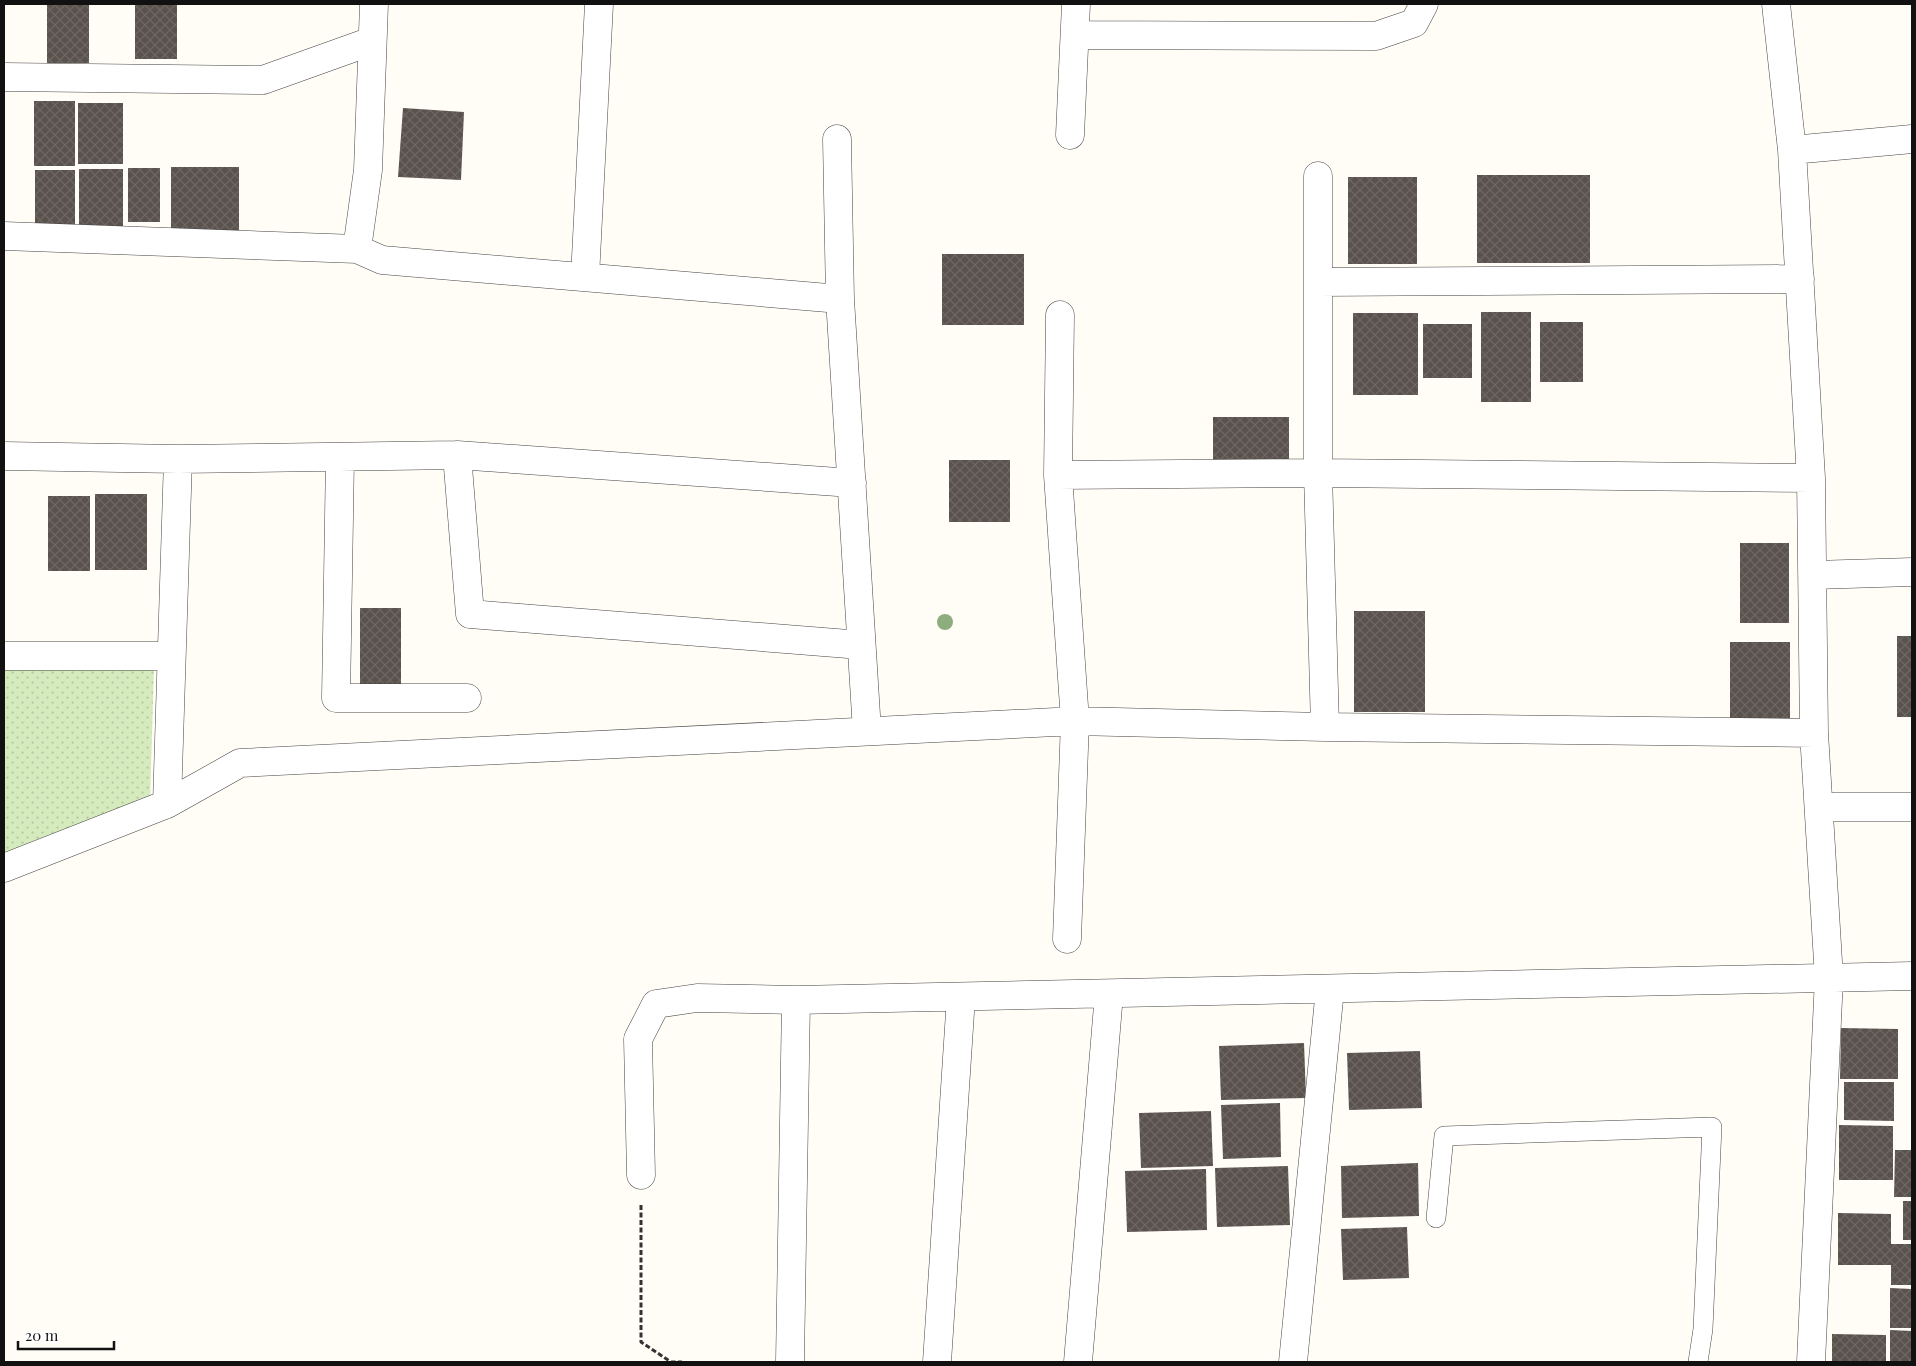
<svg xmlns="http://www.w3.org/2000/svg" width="1916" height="1366" font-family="'Playfair Display',serif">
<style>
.grass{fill:url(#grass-dots)}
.building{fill:url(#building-cross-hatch)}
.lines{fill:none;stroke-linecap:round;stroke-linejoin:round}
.service-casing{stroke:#444;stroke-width:20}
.minor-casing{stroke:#444;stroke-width:29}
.path{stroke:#333;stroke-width:3;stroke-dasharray:5 2.5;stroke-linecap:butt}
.service{stroke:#fff;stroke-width:19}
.minor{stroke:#fff;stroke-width:28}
.tree{fill:#8dad7f}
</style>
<defs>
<pattern id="grass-dots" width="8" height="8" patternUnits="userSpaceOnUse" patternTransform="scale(1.25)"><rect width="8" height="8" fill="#d5ebbd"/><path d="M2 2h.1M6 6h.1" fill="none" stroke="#b6c8a1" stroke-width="1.8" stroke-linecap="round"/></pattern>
<pattern id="building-cross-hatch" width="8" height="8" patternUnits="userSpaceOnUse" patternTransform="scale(1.25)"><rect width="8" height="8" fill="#5a524d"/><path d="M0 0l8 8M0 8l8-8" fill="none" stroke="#6d6662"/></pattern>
</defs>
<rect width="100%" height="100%" fill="#fffdf5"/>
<path class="grass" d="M154 666 150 801 4 860V668Z"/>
<path class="building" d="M47 4H89V63H47Z
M135 4H177V59H135Z
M34 101H75V166H34Z
M78 103H123V164H78Z
M403 108 464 112 461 180 398 177Z
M171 167H239V234H171Z
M128 168H160V222H128Z
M79 169H123V231H79Z
M35 170H75V229H35Z
M1477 175H1590V263H1477Z
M1348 177H1417V264H1348Z
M942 254H1024V325H942Z
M1481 312H1531V402H1481Z
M1353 313H1418V395H1353Z
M1540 322H1583V382H1540Z
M1423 324H1472V378H1423Z
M1213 417H1289V468H1213Z
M949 460H1010V522H949Z
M95 494H147V570H95Z
M48 496H90V571H48Z
M1740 543H1789V623H1740Z
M360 608H401V688H360Z
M1354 611H1425V712H1354Z
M1897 636H1912V717H1897Z
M1730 642H1790V721H1730Z
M1841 1028 1898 1029V1079H1840Z
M1304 1043 1306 1098 1221 1100 1219 1046Z
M1420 1051 1422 1108 1349 1110 1347 1053Z
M1844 1082H1894V1121L1844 1120Z
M1280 1103 1281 1157 1223 1159 1221 1105Z
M1211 1111 1213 1166 1141 1168 1139 1113Z
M1839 1125 1893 1126V1180H1839Z
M1895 1150H1912V1197H1894Z
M1418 1163 1419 1216 1342 1218 1341 1166Z
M1288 1166 1290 1225 1217 1227 1215 1168Z
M1206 1169 1207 1230 1127 1232 1125 1171Z
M1903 1201H1912V1240H1903Z
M1838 1213 1891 1214V1244H1912V1285H1891V1265H1838Z
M1407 1227 1409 1278 1343 1280 1341 1229Z
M1890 1288 1912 1289V1328H1890Z
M1890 1330 1912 1331V1362H1890Z
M1832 1334 1886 1335V1362H1832Z"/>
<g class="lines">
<defs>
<path id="service" d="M1436 1218 1444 1136 1712 1127 1703 1329 1698 1362"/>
<path id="minor" d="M1776 4 1792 150 1811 478 1814 733 1829 978 1811 1362
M1075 35 1376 36 1414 23 1424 4
M4 77 263 80 372 41
M1070 135 1076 4
M837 139 840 299 867 731
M1792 150 1912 139
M1318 176V473L1325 727
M4 236 357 249 368 170 374 4
M357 249 382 260 840 299
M585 277 599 4
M1318 282 1800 279
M1060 315 1058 475 1075 721 1067 939
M457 455 470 614 861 645
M4 456 178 459 457 455 852 483
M340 457 336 698H467
M1058 475 1318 473 1811 478
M1814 575 1912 572
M4 656H171
M167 804 240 763 1075 721 1325 727 1814 733
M1819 807H1912
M4 868 167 804 178 459
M641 1175 638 1039 656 1004 697 998 796 1000 1912 976
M790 1362 796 1000
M937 1362 961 997
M1078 1362 1109 994
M1293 1362 1330 989"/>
</defs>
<use href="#service" class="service-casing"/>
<use href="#minor" class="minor-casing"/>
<path class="path" d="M641 1205V1342L671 1362H682"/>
<use href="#service" class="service"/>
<use href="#minor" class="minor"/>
</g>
<circle class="tree" cx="945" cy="622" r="8"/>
<rect width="1916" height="1366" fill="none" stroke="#111111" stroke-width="10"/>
<path d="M18 1341v8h96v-8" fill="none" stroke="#111111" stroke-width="2.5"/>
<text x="25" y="1341" font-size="15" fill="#111111" stroke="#ffffff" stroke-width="4" paint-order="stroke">20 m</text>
</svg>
